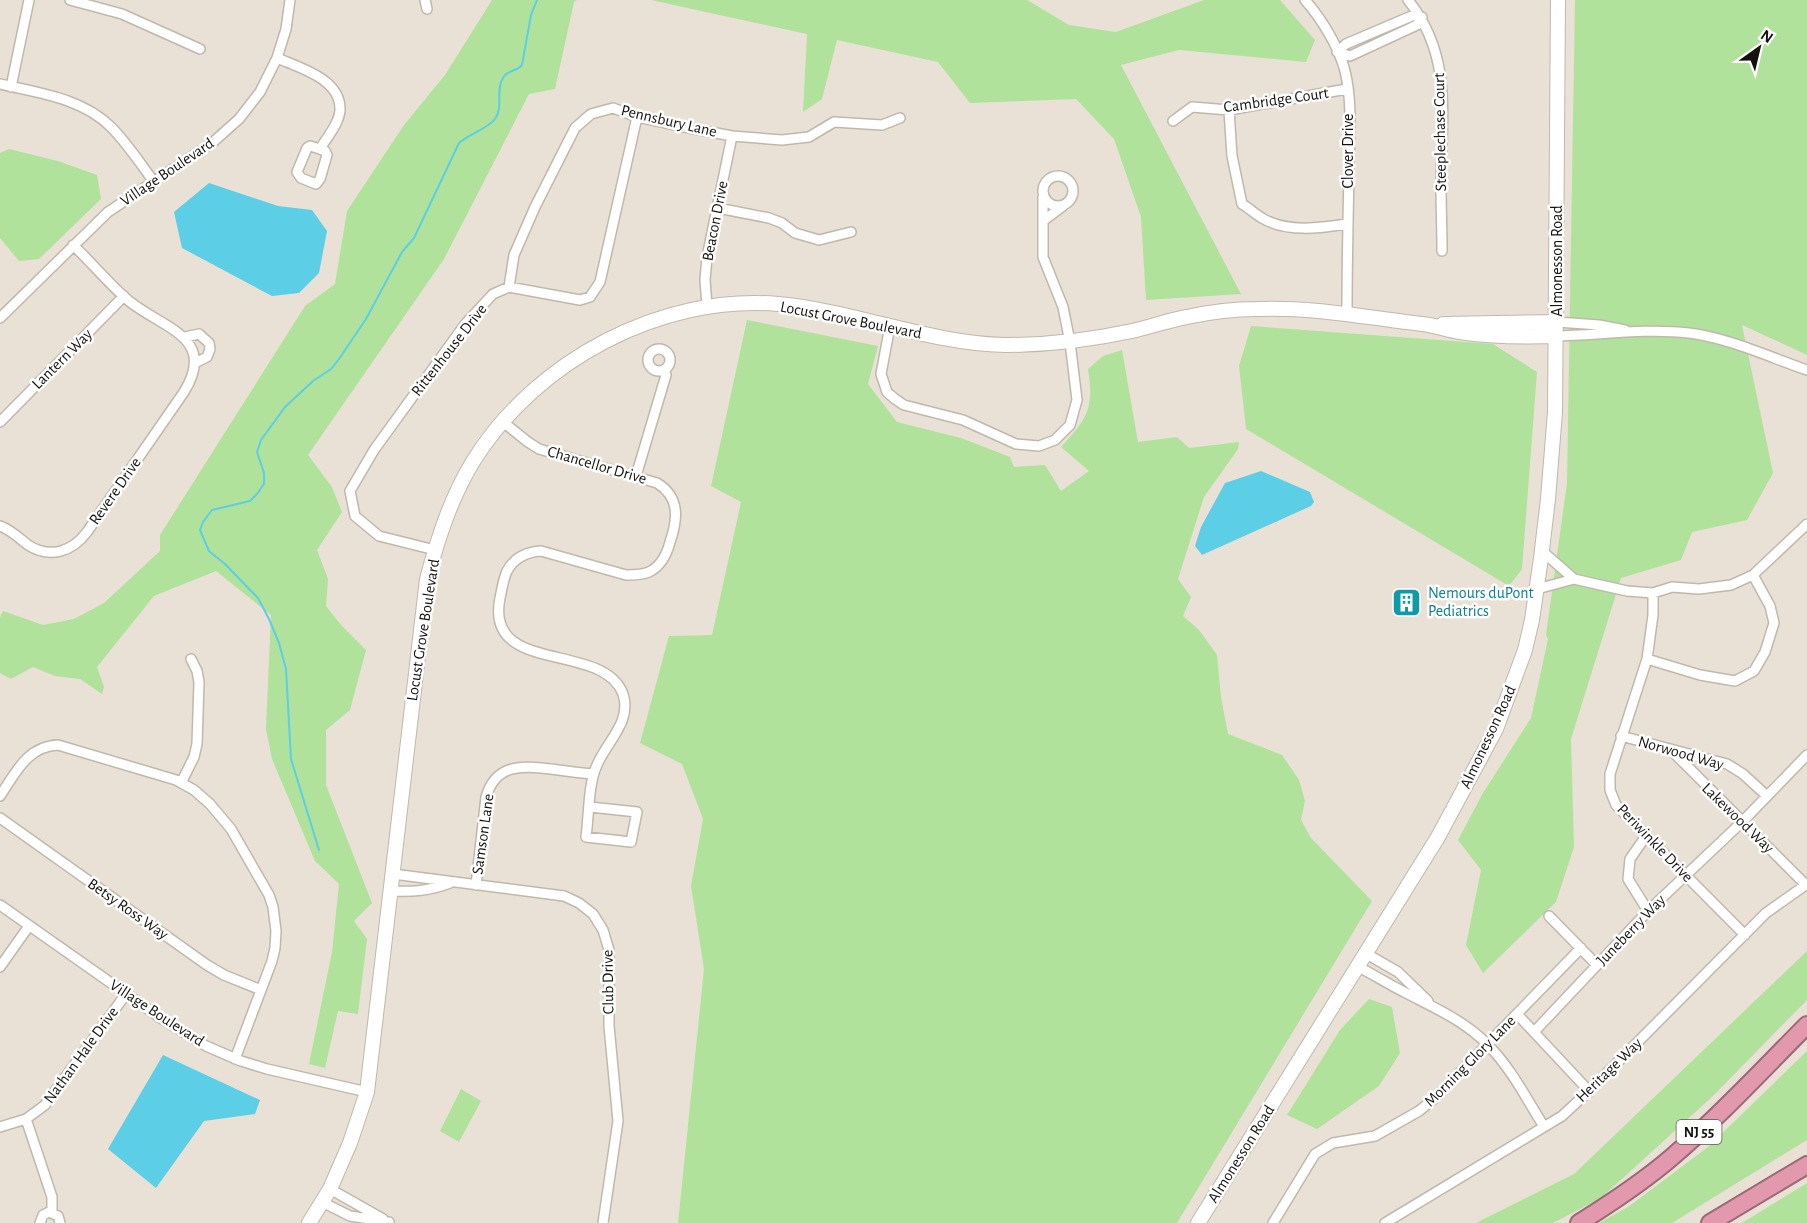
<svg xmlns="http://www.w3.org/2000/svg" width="1807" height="1223" font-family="'Alegreya Sans',sans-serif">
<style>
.green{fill:#b0e29c}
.water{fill:#5ccee5}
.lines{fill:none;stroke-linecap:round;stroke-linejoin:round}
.stream{stroke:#5ccee5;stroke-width:2}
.street-casing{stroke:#c0b8ac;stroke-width:12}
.secondary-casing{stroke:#c0b8ac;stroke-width:16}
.highway-casing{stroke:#9a6975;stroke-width:20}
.street{stroke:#fff;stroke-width:9}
.secondary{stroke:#fff;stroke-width:14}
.highway{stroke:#e298ad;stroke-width:16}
.labels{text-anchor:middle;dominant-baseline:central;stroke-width:5;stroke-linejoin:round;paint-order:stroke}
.shield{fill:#fff;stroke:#5b5956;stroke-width:1.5}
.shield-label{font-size:15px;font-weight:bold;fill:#15120e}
.street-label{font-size:16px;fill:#15120e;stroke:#fff}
.culture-label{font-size:16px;fill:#0d838f;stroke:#fff;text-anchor:start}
</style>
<rect width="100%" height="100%" fill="#e9e1d5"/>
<path class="green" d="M492 0H577L574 2 555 89 529 94 444 259 308 455 332 487 342 512 317 550 328 579 326 606 341 625 366 650 350 710 326 730V785L372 903 354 921 367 939 358 1014 338 1011 325 1068 309 1064 332 952 339 884 315 861 272 759 266 729 271 615 216 571 154 596 97 667 104 687 102 694 80 679 55 676 33 667 11 679 0 673V617L3 611 43 625 74 619 104 603 160 551V535L305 306 335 284 347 211 404 125 445 75Z
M651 0H1027L1069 25 1116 32 1204 0H1280L1315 40 1306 62 1179 50 1121 65 1241 294 1146 300 1141 217 1114 139 1076 99 970 103 938 62 837 40 822 99 803 112 807 34Z
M1575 0H1807V355L1742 325 1773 473 1747 520 1692 532 1681 560 1621 578 1571 739 1574 847 1556 902 1483 973 1466 945 1481 870 1458 840 1483 793 1531 718 1548 639 1546 635 1567 483Z
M9 149 58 161 97 175 101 199 39 259 19 261 0 238V153Z
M747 320 878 346 868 384 897 422 961 438 1010 457 1014 467 1045 465 1061 491 1089 471 1061 447C1088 418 1094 409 1088 369L1103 356 1122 350 1138 442 1177 437 1189 448 1239 442 1238 449 1204 497 1178 579 1191 597 1183 616 1199 630 1217 655 1221 697 1228 734 1282 755 1299 780 1305 801 1301 820 1311 838 1372 901 1177 1223H678L704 969 691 886 703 819 682 764 640 743 669 636 712 635 741 502 711 486Z
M1251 326 1493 344 1537 372 1522 569 1509 586 1246 429 1239 366Z
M1807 951V1000L1713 1096 1601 1198 1553 1223H1476L1574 1174Z
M1369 999 1392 1007 1400 1053 1379 1086 1317 1129 1287 1115 1340 1030Z
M1807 1051V1140L1672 1223H1599L1628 1207 1708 1147Z
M461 1089 481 1101 459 1142 440 1131Z
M1807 1183V1223H1742Z"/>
<path class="water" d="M209 183 278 206 312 210 327 231 319 273 299 293 272 296 182 248 174 212Z
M1261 471 1310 492 1314 502 1311 506 1202 555 1195 546 1201 527 1225 483Z
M163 1055 260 1100 255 1114 204 1121 156 1188 108 1149Z"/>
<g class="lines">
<path class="stream" d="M319 850 291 759 286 669 279 643 269 619 258 598 225 564 209 551 200 530 203 522 212 510 250 501 257 494 264 484V473L257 452 261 440 285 407 313 381 331 369 339 359 366 319 402 252 414 238 459 143C469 134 487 129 495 119 504 106 495 90 503 78 507 70 516 72 522 65L531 15 537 0"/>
<defs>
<path id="street" d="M70 0 122 14 200 49
M425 0 427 9
M1305 0C1321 18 1339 47 1345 71 1353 104 1349 139 1349 172 1348 219 1347 267 1347 314
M1408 0C1454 57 1441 119 1441 186 1441 207 1442 229 1442 251
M1414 15 1422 17 1417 25 1350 56 1337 52 1346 44Z
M277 58C300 68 341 79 340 110 339 124 327 137 320 149L325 151 327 155 320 179 316 184 301 178 297 172 307 148 310 146 320 149
M0 84C38 93 82 98 111 127 127 143 140 163 154 182
M11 87 29 0
M1229 110 1232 156 1242 204C1249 208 1255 214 1262 218 1286 233 1321 228 1347 224
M1173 121 1192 107 1229 110 1347 89
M1043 191a15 15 0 1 1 30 0a15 15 0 1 1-30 0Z
M1043 197V221L1063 206
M718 208 769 218 782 223 795 233 819 240 851 232
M509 287 514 255 535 207 575 128 591 114 613 108 637 117 679 126 732 136 782 140 809 137 834 122 882 125 900 118
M707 306 705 280 707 257 732 136
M0 318 108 212 212 143 239 119 260 92 277 58 286 29 290 0
M1557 322 1599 325 1625 330
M890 326 881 374 887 392 895 399 904 405 963 420 1016 444 1039 446 1055 440 1070 425 1077 400 1070 342 1063 307 1043 257V221
M1556 336C1600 335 1645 328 1689 333 1729 338 1769 357 1807 370
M185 337 199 334 209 343 210 349 207 357 195 363
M648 360a11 11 0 1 1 22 0a11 11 0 1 1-22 0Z
M0 422 124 296
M503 422 528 442 539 449 657 483C680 497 678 519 670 542 667 554 661 566 649 572 642 575 634 575 626 575L541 551C527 552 514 558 507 571 503 580 502 589 500 598 484 676 604 641 623 694 632 722 607 741 597 765 588 784 589 816 586 837L631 842 637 812 590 807
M636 476 666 375 664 370
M0 526C11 530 19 538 28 545 50 559 72 552 87 532L184 392C218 337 162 328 129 301 109 284 92 263 73 245
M435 550 379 536 355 516 350 491 374 450 466 323 493 294 509 287 580 300 590 297 600 282 637 117
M1542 551 1574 579
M1537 589 1574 579 1627 591 1653 593 1672 587 1699 589 1731 585 1753 575 1807 524
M1653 593V615L1647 659 1610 774V790L1616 805 1745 935
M1647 659 1700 675 1735 681 1754 671 1765 652 1774 623 1770 606 1753 575
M1621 736 1727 764 1743 774 1767 796
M1671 750 1806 885
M181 783 194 757 197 744 199 682 197 671 191 659
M0 796C15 774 27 746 58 745L176 780 194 790 210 804 231 829 269 895 273 907 276 931 275 948 272 961 235 1059
M0 818 207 965 224 975 261 990
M1646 836 1630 859 1628 879 1648 911
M393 874 564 896 579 903 593 914 603 930 609 950V1026L618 1121 603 1223
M476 885 486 797C496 763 522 766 551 769 565 771 579 773 593 774
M391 891C413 892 429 891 450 883
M0 905 162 1019 206 1046 241 1061 267 1069 367 1092
M1549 916 1597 965
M1365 953 1398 972 1428 1001
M1357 966C1374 975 1390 985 1406 993 1435 1008 1465 1021 1488 1045 1511 1068 1526 1098 1543 1125
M0 967 29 926
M1517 1014 1589 1091
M1534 1032 1648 911 1742 822 1807 755
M26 1119 52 1197V1213
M0 1127 26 1119 45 1105 126 994
M330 1189 383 1219
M322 1202 350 1216 389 1222
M40 1223 43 1215 49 1212 58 1216 60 1223
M1273 1223 1315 1154 1333 1143 1375 1136 1419 1111 1435 1098 1581 948
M1385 1223 1562 1116 1589 1091 1766 913 1807 884"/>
<path id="secondary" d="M1443 324 1557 322
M309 1223 330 1189 350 1143 367 1092 427 579C438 538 451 497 474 460 536 361 661 294 778 304 855 311 927 343 1005 345 1047 345 1090 340 1132 331 1150 327 1169 320 1187 317 1210 312 1234 309 1257 309 1302 307 1347 314 1391 320 1404 322 1417 323 1429 325 1440 327 1450 331 1460 332 1492 337 1525 337 1556 336
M1198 1223 1438 837 1496 729 1525 650 1532 620 1541 558 1548 499 1555 412 1558 0"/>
<path id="highway" d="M1579 1223C1611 1203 1643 1182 1672 1157 1720 1116 1763 1069 1807 1025
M1710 1223 1807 1165"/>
</defs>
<use href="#street" class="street-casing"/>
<use href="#secondary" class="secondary-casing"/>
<use href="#highway" class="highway-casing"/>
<use href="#street" class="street"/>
<use href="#secondary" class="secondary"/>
<use href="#highway" class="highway"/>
</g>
<defs>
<symbol id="building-square" viewBox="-11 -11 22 22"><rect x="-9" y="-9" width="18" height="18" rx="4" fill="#0f9aa8" stroke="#fff"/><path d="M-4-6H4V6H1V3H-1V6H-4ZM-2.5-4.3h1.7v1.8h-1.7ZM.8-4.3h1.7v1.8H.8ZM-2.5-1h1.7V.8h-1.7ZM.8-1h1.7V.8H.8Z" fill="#fff"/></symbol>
</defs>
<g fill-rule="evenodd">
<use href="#building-square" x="1390" y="586" width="33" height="33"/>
</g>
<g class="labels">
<rect class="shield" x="1676.5" y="1120" width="45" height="24" rx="4.5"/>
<g class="shield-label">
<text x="1699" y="1132">NJ 55</text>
</g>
<g class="street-label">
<text transform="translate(1276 100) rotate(-8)">Cambridge Court</text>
<text transform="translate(669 121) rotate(13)">Pennsbury Lane</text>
<text transform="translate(1440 132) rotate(-91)">Steeplechase Court</text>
<text transform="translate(1348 151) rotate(-90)">Clover Drive</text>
<text transform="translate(167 172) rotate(-34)">Village Boulevard</text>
<text transform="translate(715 221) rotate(-79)">Beacon Drive</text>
<text transform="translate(1557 261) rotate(-90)">Almonesson Road</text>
<text transform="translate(851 320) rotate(11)">Locust Grove Boulevard</text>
<text transform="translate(449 350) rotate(-52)">Rittenhouse Drive</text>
<text transform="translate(62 359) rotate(-45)">Lantern Way</text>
<text transform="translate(597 465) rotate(16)">Chancellor Drive</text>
<text transform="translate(115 491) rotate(-55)">Revere Drive</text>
<text transform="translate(423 630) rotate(-81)">Locust Grove Boulevard</text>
<text transform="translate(1488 737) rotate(-65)">Almonesson Road</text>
<text transform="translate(1681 753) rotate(16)">Norwood Way</text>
<text transform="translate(1738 818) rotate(44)">Lakewood Way</text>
<text transform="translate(483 834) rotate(-82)">Samson Lane</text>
<text transform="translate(1655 843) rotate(46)">Periwinkle Drive</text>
<text transform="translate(128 909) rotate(35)">Betsy Ross Way</text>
<text transform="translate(1631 930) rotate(-46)">Juneberry Way</text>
<text transform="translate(608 982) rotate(-91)">Club Drive</text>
<text transform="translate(157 1013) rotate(33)">Village Boulevard</text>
<text transform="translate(81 1055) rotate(-54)">Nathan Hale Drive</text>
<text transform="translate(1470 1061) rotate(-45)">Morning Glory Lane</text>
<text transform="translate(1609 1070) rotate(-44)">Heritage Way</text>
<text transform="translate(1241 1154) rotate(-58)">Almonesson Road</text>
</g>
<g class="culture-label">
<text x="1428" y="593">Nemours duPont<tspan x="1428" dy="18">Pediatrics</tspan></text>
</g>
</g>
<g transform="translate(1759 48) rotate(34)" stroke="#ffffff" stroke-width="4.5" paint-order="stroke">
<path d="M0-4.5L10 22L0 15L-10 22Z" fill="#15120e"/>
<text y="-9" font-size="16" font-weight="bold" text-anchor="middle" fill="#15120e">N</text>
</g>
</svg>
